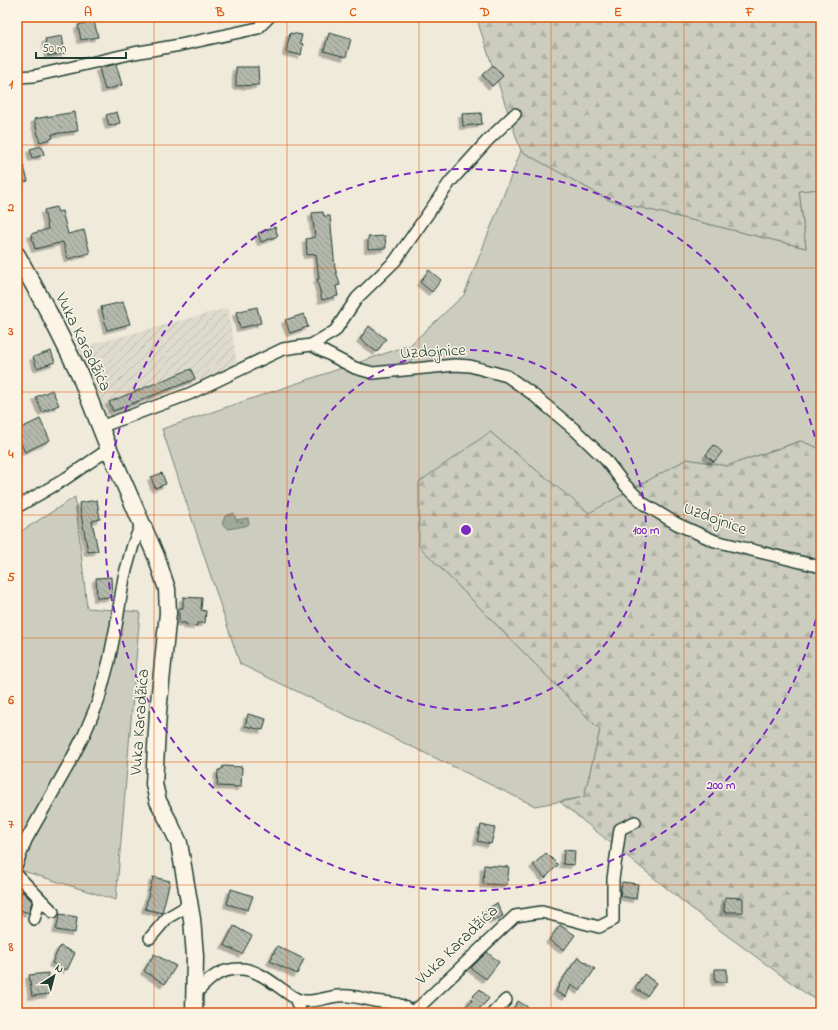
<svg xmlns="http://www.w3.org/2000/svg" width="838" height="1030" font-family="'Indie Flower',sans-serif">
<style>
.industrial{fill:url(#industrial-furrows)}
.grass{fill:#cccdbf;stroke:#76857a}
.forest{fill:url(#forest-firs);stroke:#76857a}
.water{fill:url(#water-ripples);stroke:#6c7d71}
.building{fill:url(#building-back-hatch);stroke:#1f3d34;filter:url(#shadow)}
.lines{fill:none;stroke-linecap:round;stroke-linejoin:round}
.street-casing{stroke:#1f3d34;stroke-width:14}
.secondary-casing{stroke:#1f3d34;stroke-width:19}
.street{stroke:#fcf5e5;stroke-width:11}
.secondary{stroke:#fcf5e5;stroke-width:16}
.grid{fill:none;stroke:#de580e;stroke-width:1;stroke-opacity:0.55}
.ring{fill:none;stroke:#7b2cbf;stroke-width:2;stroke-dasharray:7 5}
.labels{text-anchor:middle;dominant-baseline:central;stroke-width:3;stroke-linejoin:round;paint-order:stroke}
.street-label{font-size:17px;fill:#1f3d34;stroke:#fcf5e5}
.centre{fill:#7b2cbf;stroke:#fcf5e5;stroke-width:2}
.ring-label{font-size:12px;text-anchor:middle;font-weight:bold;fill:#7b2cbf;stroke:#fcf5e5;stroke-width:3;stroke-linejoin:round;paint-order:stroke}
.neatline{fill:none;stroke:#de580e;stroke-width:1.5}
.grid-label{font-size:13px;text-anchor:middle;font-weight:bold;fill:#de580e}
</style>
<defs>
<pattern id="industrial-furrows" width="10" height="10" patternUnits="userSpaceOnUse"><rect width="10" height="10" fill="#dedbcc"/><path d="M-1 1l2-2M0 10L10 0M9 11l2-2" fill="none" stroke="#bebdb0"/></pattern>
<pattern id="forest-firs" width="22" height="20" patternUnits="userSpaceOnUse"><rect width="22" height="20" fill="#cccdbf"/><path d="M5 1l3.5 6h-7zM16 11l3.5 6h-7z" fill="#afb1a5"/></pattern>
<pattern id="water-ripples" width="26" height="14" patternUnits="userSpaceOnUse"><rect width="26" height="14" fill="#9fa89a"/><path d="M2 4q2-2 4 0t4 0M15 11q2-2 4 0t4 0" fill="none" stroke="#818a7e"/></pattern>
<pattern id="building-back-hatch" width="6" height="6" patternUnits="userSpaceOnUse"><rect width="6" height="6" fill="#b5b9ad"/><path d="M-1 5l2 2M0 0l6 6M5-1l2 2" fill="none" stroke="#93988e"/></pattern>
<filter id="shadow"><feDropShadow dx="-3.5" dy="3.5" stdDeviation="0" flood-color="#0004"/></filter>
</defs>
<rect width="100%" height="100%" fill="#efeada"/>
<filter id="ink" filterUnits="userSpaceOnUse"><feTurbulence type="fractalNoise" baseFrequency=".025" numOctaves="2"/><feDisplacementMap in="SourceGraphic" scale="8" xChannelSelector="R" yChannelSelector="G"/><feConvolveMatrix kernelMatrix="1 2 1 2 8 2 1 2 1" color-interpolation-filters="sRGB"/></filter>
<g filter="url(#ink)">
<path class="industrial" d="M228 308 237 365 107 417 78 348Z"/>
<path class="grass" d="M521 151 609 200 806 248 799 190 821 189V449L800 441 727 466 687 459 589 514 490 432 419 546 600 730 584 797 535 806 240 664 162 429 410 345 464 295Z
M75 497 87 608 140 612 116 900 17 869V534Z"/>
<path class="forest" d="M478 17H821V189L799 191 806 248 609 200 521 151 479 26Z
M490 432 589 513 687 459 727 466 801 441 821 449V1001L808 995 706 920 560 802 584 797 600 730 419 546V482Z"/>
<path class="water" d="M234 513 236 520 248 518 249 524 245 526 228 529 222 524 225 516Z"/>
<path class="building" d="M94 21 98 37 81 40 78 25Z
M290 33 302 35 300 43 303 44 301 55 286 52Z
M329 33 351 39 346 57 324 51Z
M62 36 65 53 48 56 45 39Z
M116 64 122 85 105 90 99 68Z
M493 65 503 76 492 86 482 75Z
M236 67H258L259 85 236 86Z
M75 112 78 131 52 134 53 138 40 142 34 119Z
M117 112 120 123 109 126 106 115Z
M481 113 482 124 463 126 462 114Z
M42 146 44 155 32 158 30 149Z
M20 153 28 181 17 184V154Z
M56 207 58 212 62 211 68 234 84 230 90 253 68 259 63 242 35 249 31 234 48 229 44 210Z
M323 212 324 216H330L335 268 340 285 336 286 338 296 322 300 317 279H319L316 254 307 255 306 239 315 237 312 213Z
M275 227 278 236 261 242 258 233Z
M385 236 386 248 368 249V237Z
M429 270 441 280 432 292 420 282Z
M123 302 130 324 107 330 101 307Z
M257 307 261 323 240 328 236 312Z
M304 314 308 327 290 333 285 320Z
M369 326 386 339 377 352 360 339Z
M51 351 55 362 37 368 33 357Z
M191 369 195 379 113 411 109 402Z
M52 390 59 405 42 412 36 397Z
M40 419 50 440 25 452 17 435V430Z
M714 445 722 452 714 462 706 455Z
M162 473 166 484 155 488 151 477Z
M97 500 100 519 92 521 98 551 88 552 79 503Z
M111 577 112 597 97 598 96 578Z
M183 597 202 598 201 610 206 611 205 623H197V626L186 625V623H179V608H183Z
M248 714 266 719 263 730 245 726Z
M223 766 242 767 241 787 217 786 218 770H221Z
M481 825 495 828 491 844 477 841Z
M564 850 575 851 574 865 563 864Z
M546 853 558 865 545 878 533 865Z
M484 865 509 867 507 885 483 884Z
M153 877 170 881 162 913 145 909Z
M622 882 638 884 636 899 620 896Z
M231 889 253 896 248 910 227 904Z
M22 891 32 901 29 913 17 909Z
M725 897 743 898V912H724Z
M497 903 503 916 493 921 487 909Z
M60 914 77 917 75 933 56 930Z
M560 925 575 935 564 950 549 940Z
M234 926 252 936 242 954 224 945Z
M60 946 75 953 67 970 52 963Z
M277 946 304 959 297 974 270 961Z
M487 952 499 962 486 979 471 968Z
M154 954 176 966 165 984 144 971Z
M578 957 595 969 580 991 571 985 566 997 556 992 560 983Z
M715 969H727V982H715Z
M48 973 50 994 32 996 29 975Z
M644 974 656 983 647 996 635 988Z
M480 989 489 999 475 1013H456L472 1001 470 999Z
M518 1001 537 1013H511Z"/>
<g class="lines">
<defs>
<path id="street" d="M17 77 34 76 134 53 180 45 258 28 269 17
M311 345 335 331 357 298 395 261 450 182 488 140 515 114
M100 427 189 394 283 349 311 345 355 368 373 373 455 365 470 366 507 376 531 393 574 429 605 459 625 485 644 504 677 524 715 541 821 567
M17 507 62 481 109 449
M17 864 26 840 69 764 84 735 98 702 109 661 116 626 124 577 133 545 142 522
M17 875 53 912
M34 919 40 899
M150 938 167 918 189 905
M194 995C209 980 217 969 240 969 257 969 273 983 286 992 291 996 298 1001 305 1001 315 1002 327 997 338 996 351 995 362 998 374 1001 389 1003 398 1001 411 1012L419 1007 515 916 542 912 599 927 613 920V879L620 829 635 822
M295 998 301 1013
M493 1013 506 1000"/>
<path id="secondary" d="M17 255 49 313 79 373 109 449 156 556 167 589 168 613 158 712 154 784 158 801 170 824 179 843 192 919 195 956 194 1013"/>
</defs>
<use href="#street" class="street-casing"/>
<use href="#secondary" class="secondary-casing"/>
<use href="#street" class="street"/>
<use href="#secondary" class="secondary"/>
</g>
</g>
<path class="grid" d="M154 17V1013M287 17V1013M419 17V1013M551 17V1013M684 17V1013M17 145H821M17 268H821M17 392H821M17 515H821M17 638H821M17 762H821M17 885H821"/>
<g class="ring">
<circle cx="466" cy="530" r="180"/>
<path d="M821 596A361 361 0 1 1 821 464"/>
</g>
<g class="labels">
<g class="street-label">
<text transform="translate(83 342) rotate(64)">Vuka Karadžića</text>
<text transform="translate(433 352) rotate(-3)">Uzdojnice</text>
<text transform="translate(715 519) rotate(20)">Uzdojnice</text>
<text transform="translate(140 722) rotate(-86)">Vuka Karadžića</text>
<text transform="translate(457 945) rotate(-44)">Vuka Karadžića</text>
</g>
</g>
<circle cx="466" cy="530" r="6" class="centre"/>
<g class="ring-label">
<text x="646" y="534">100 m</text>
<text x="721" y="789">200 m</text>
</g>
<rect width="838" height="1030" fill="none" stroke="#fcf5e5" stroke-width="44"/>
<g transform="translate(54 976) rotate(36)" stroke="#fcf5e5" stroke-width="3" paint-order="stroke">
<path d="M0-3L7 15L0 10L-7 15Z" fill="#1f3d34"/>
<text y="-6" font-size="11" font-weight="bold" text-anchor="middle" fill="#1f3d34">N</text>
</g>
<path d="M36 52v6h90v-6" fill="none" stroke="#1f3d34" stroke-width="2"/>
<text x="42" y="52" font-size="12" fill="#1f3d34" stroke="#fcf5e5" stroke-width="3" paint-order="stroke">50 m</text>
<rect x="22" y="22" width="794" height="986" class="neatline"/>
<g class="grid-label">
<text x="88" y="16">A</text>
<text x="220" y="16">B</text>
<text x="353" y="16">C</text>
<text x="485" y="16">D</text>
<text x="618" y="16">E</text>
<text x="750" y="16">F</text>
<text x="11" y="88">1</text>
<text x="11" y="211">2</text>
<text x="11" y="335">3</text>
<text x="11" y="458">4</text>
<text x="11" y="581">5</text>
<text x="11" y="704">6</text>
<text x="11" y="828">7</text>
<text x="11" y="951">8</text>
</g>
</svg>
